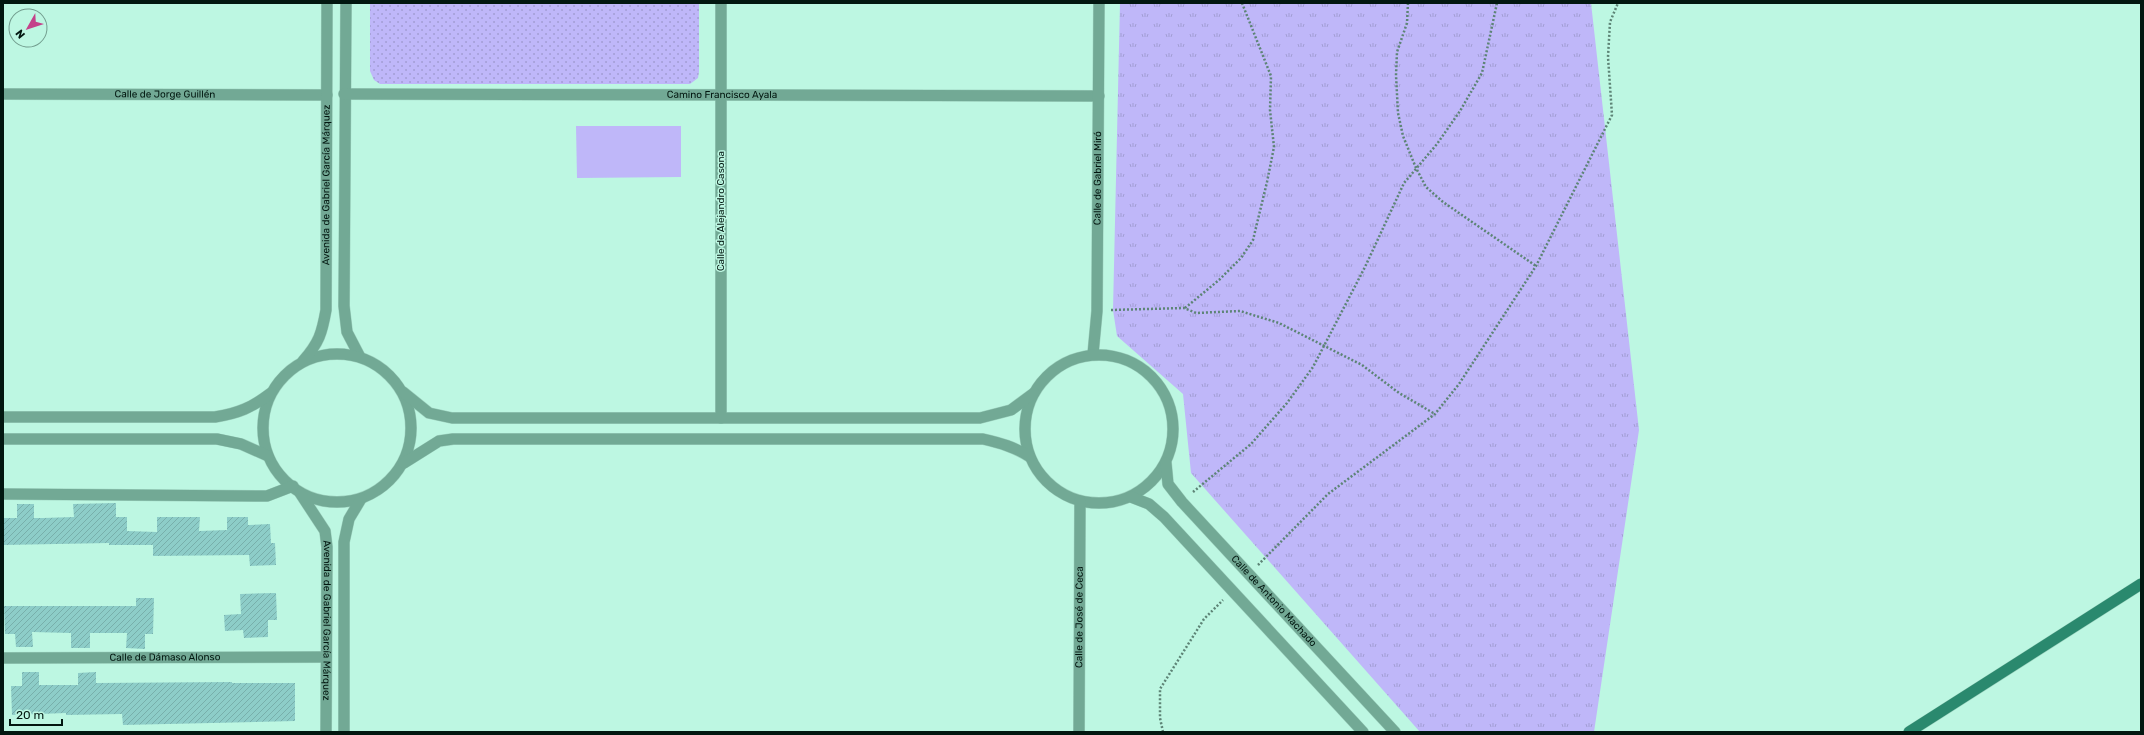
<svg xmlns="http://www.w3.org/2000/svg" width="2144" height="735" font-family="Rubik,sans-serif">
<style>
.grass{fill:url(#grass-dots)}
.park{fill:url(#park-tufts)}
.garden{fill:#bfb7f9}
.building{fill:url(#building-hatch)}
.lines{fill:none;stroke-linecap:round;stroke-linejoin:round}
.minor-casing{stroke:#9fd3c0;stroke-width:12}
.secondary-casing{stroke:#9fd3c0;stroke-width:12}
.path{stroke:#5d8476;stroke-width:2.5;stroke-dasharray:2 2;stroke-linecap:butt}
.minor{stroke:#72a995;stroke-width:11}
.secondary{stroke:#2a896e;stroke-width:11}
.labels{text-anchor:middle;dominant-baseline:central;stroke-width:3;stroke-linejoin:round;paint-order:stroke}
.street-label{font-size:10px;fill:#021710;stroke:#bdf7e2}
</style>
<defs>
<pattern id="grass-dots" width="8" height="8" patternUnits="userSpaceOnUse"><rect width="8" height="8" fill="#bfb7f9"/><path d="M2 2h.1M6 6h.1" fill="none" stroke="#a29dd4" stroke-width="1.8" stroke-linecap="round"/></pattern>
<pattern id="park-tufts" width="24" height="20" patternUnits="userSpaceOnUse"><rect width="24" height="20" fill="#bfb7f9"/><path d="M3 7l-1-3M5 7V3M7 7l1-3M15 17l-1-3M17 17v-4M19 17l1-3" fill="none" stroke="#a29dd4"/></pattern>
<pattern id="building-hatch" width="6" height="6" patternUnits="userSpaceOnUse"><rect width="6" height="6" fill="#8dcdc8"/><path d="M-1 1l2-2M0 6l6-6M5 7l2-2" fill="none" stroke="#78afab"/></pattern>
</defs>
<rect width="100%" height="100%" fill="#bdf7e2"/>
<path class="grass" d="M370 3H699V72L698 78 690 84H380L374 80 370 71Z"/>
<path class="park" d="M1120 3H1591L1639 430 1594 732H1420L1191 473 1183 394 1117 336 1113 310Z"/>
<path class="garden" d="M576 126H681V177L577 178Z"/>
<path class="building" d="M116 503V517H127V531L157 532V517H200L199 531 227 530V517H248V525L270 524 271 543H275L276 565 250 566 249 555 153 556V545H109V543L4 545 3 518H17V504H34V518H43L74 517 73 504Z
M276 593 277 620H268V637L244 638 243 630 225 631 224 615 241 614 240 594Z
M136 598H154L153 634H145V649L126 648 127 633H90V648H71V633L32 632 33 647H16L15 634H5L4 606H136Z
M22 672H39V685H78V673L96 672V683L232 682V683H295V721L123 725 122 714 66 715V713L12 715 11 686H22Z"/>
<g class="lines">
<defs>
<g id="minor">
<path d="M346 3 344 306 347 332 360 357"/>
<path id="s1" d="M3 94 327 95"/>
<path id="s2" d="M344 94 1099 96"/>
<circle cx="337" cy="428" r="74"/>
<path id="s3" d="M1093 354 1097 311 1099 3"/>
<circle cx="1099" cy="429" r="74"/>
<path id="s4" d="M303 361C319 343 322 333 326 310L327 3"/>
<path d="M403 392 429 413 452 418H980L1011 410 1034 393"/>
<path d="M3 417H215C239 413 251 408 271 393"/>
<path d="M721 418V3"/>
<path d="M3 439H217L241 444 268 456"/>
<path d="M404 463 439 441 453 439H983C1000 443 1015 447 1030 457"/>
<path id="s5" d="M1166 463 1168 484 1182 502 1395 732"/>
<path id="s6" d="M300 493 325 531 327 547 326 732"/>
<path d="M3 494 267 496 293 486"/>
<path d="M1131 497 1149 504 1164 517 1363 732"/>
<path id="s7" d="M3 658 326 657"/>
<path d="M344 732V542L349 519 361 499"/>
<path id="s8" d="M1079 732 1080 501"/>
</g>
<path id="secondary" d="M1909 732 2141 584"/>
</defs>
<use href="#minor" class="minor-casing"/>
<use href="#secondary" class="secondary-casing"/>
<path class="path" d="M1408 3 1407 23 1397 52 1396 75 1398 113 1403 136 1416 168 1426 187 1443 202 1536 266
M1185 308 1219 280 1241 258 1253 240 1267 182 1274 147 1270 110 1271 76 1242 3
M1111 310 1184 308 1196 313 1240 311 1279 323 1362 365 1399 393 1435 414
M1193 492 1251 444 1287 403 1313 367 1365 267 1404 183 1437 144 1460 111 1482 73 1497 3
M1258 565 1328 494 1435 414 1459 384 1536 266 1612 115 1608 57 1610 22 1618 3
M1163 732 1160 718V689L1204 619 1223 600"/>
<use href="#minor" class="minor"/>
<use href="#secondary" class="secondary"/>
</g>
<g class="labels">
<g class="street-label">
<text stroke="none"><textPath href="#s1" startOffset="162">Calle de Jorge Guillén</textPath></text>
<text stroke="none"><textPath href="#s2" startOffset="378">Camino Francisco Ayala</textPath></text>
<text stroke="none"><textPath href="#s3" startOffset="176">Calle de Gabriel Miró</textPath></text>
<text stroke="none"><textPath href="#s4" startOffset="182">Avenida de Gabriel García Márquez</textPath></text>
<text transform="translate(721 211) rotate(-90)">Calle de Alejandro Casona</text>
<text stroke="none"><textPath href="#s5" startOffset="179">Calle de Antonio Machado</textPath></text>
<text stroke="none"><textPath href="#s8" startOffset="115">Calle de José de Ceca</textPath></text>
<text stroke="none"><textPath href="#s6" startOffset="135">Avenida de Gabriel García Márquez</textPath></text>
<text stroke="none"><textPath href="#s7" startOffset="162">Calle de Dámaso Alonso</textPath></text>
</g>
</g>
<rect width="2144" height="735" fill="none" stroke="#021710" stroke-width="8"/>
<g transform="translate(28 28) rotate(231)"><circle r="19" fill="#bdf7e2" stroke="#729d8e"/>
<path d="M0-3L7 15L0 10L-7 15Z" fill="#c4428a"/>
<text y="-6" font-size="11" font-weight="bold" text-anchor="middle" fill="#021710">N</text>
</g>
<path d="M10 719v6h52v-6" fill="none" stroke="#021710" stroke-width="2"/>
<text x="16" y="719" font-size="12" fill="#021710" stroke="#bdf7e2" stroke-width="3" paint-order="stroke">20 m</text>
</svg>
